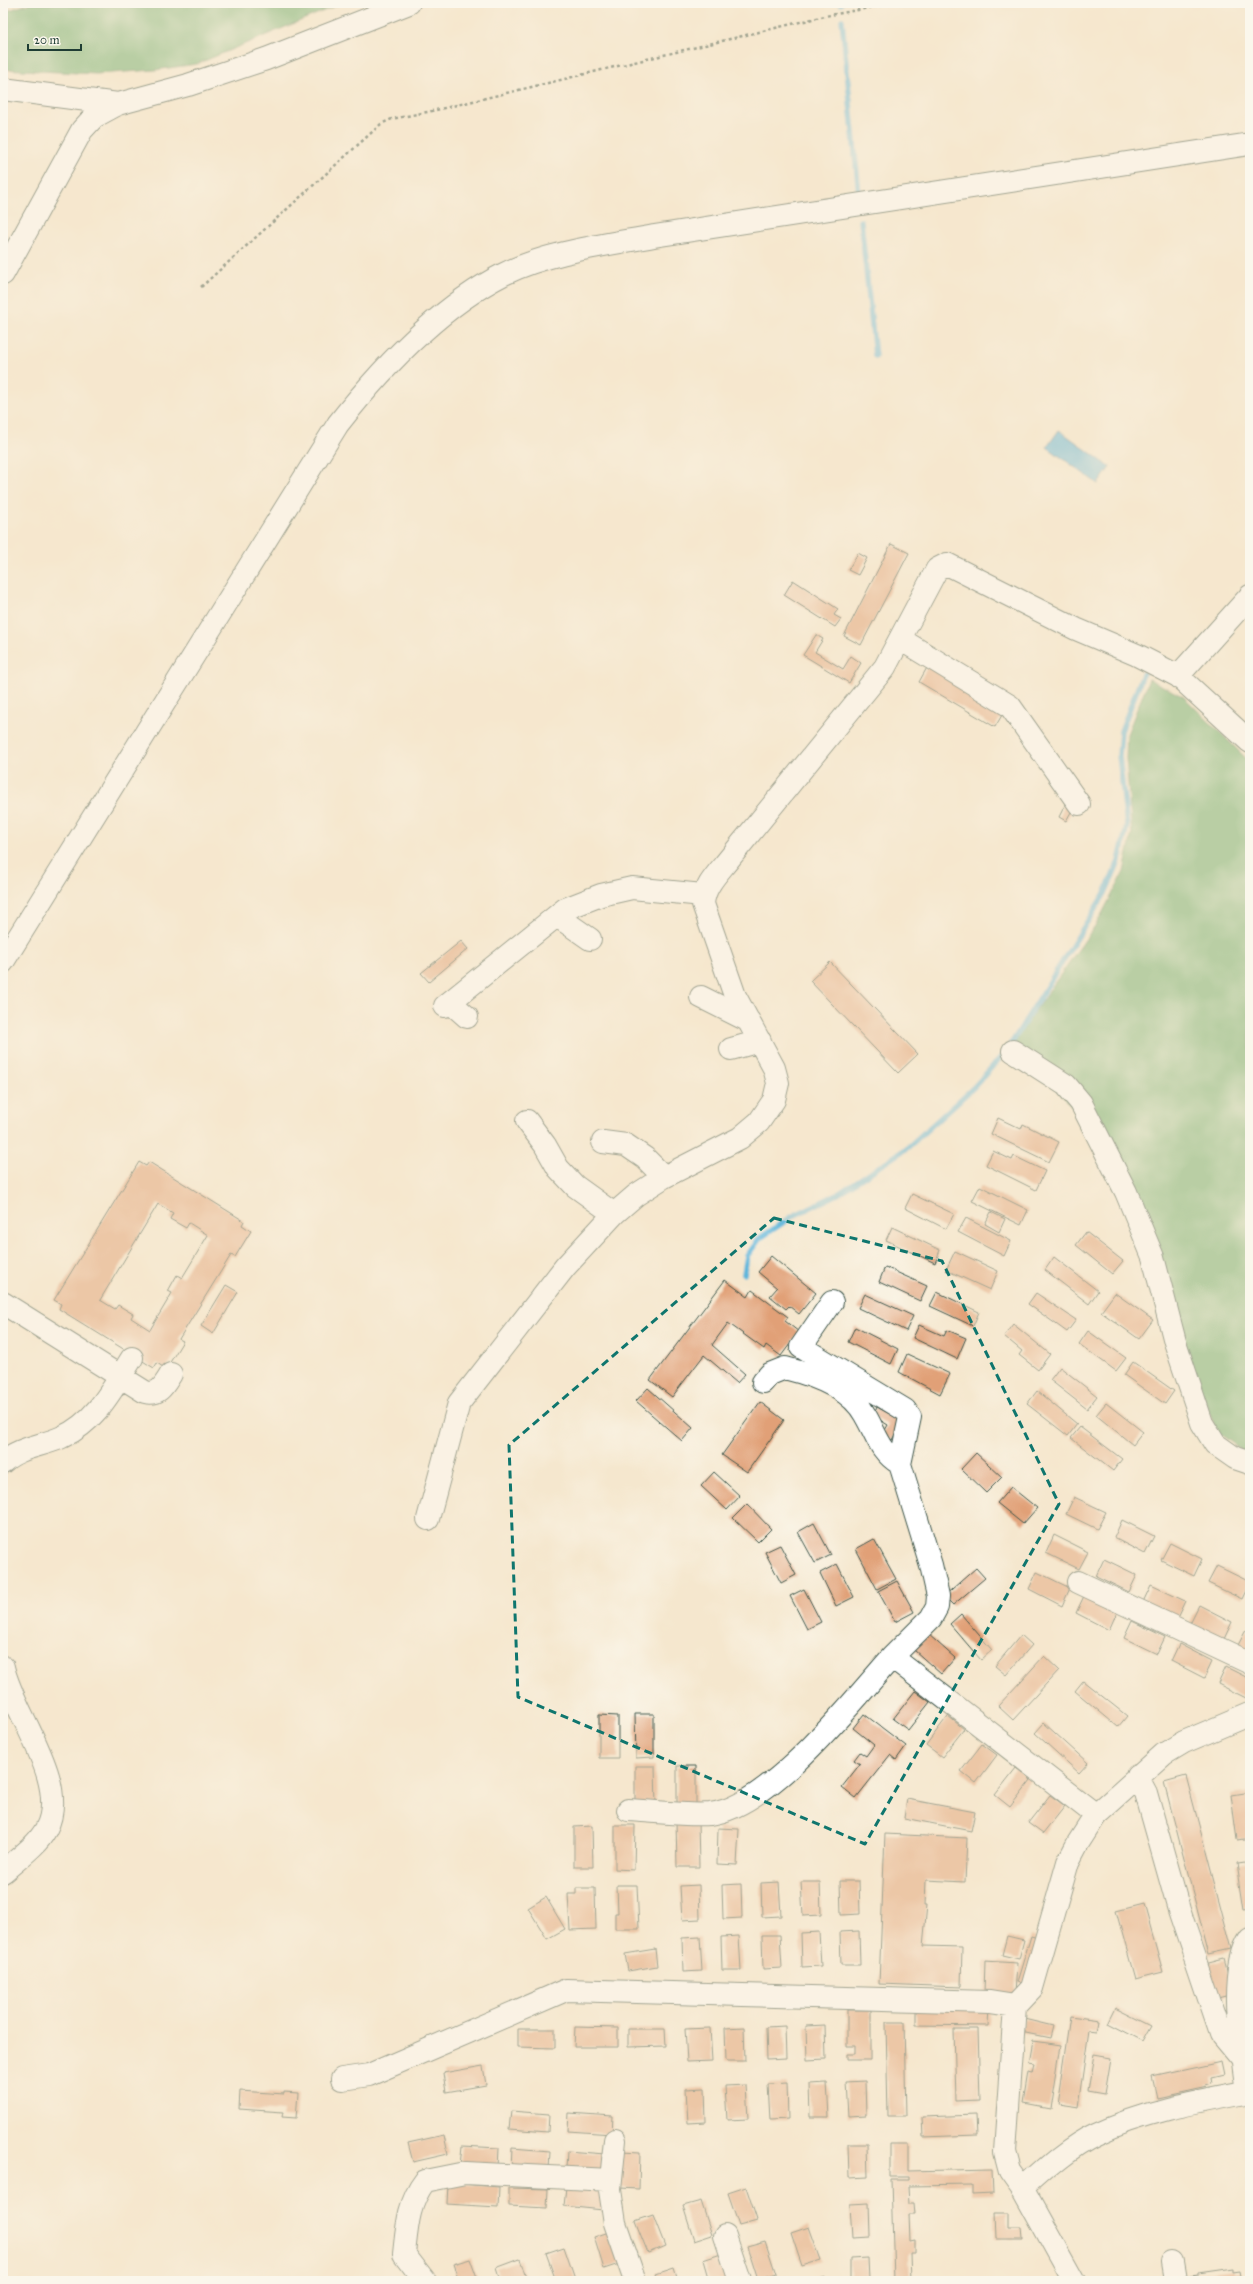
<svg xmlns="http://www.w3.org/2000/svg" width="1253" height="2284" font-family="'IM FELL Great Primer',serif">
<style>
.forest{fill:#6fb072;stroke:#477653}
.water{fill:#5eb6db;stroke:#3e7a88}
.lines{fill:none;stroke-linecap:round;stroke-linejoin:round}
.stream{stroke:#5eb6db;stroke-width:5.5}
.building{fill:#e1a077;fill-rule:evenodd}
.minor-casing{stroke:#3f564b;stroke-width:24}
.path{stroke:#3f564b;stroke-width:2.5;stroke-dasharray:3 3;stroke-linecap:butt}
.minor{stroke:#fff;stroke-width:22}
.marked{fill:none;stroke:#0f766e;stroke-width:3;stroke-dasharray:8 5;stroke-linejoin:round}
</style>
<rect width="100%" height="100%" fill="#fbf7ec"/>
<filter id="ink" filterUnits="userSpaceOnUse"><feTurbulence type="fractalNoise" baseFrequency=".025" numOctaves="2"/><feDisplacementMap in="SourceGraphic" scale="8" xChannelSelector="R" yChannelSelector="G"/><feConvolveMatrix kernelMatrix="1 2 1 2 8 2 1 2 1" color-interpolation-filters="sRGB"/></filter>
<filter id="wash" filterUnits="userSpaceOnUse"><feTurbulence type="fractalNoise" baseFrequency=".012" numOctaves="4" result="noise"/><feDisplacementMap in="SourceGraphic" scale="16" xChannelSelector="R" yChannelSelector="G"/><feGaussianBlur stdDeviation="0.9" result="paint"/><feColorMatrix in="noise" values="0 0 0 0 0 0 0 0 0 0 0 0 0 0 0 0 0 1.4 0 .05"/><feComposite in="paint" operator="in"/></filter>
<g filter="url(#wash)">
<rect width="100%" height="100%" fill="#f5e7ce"/>
<path class="forest" d="M31 3H343L197 64 155 70 96 74 3 69V12Z
M1149 679 1184 697 1250 762V1456L1217 1432 1107 1145 1013 1042 1097 923 1124 872 1132 833 1126 759 1127 734Z"/>
<path class="water" d="M1059 430 1110 467 1098 484 1047 447Z"/>
<g class="lines">
<path class="stream" d="M841 3V4
M842 20 859 194
M861 221 875 356
M744 1274 747 1256 760 1238 793 1216 838 1194 907 1148 974 1087 1008 1049 1105 893 1119 861 1127 826 1119 756 1121 731 1143 674"/>
</g>
<g id="blocks">
<path class="building" d="M891 544 909 553 861 645 844 636Z
M858 553 867 558 858 575 848 570Z
M793 580 838 609 834 615 841 619 835 627 784 595Z
M816 635 823 639 815 652 843 669 851 656 861 663 849 683 803 655Z
M929 664 1005 710 995 727 919 682Z
M1068 799 1076 803 1066 821 1059 817Z
M461 941 468 949 429 982 421 973Z
M830 962 918 1054 898 1073 810 981Z
M998 1118 1021 1129 1023 1124 1059 1142 1049 1162 991 1134Z
M993 1151 1012 1160 1014 1156 1045 1171 1036 1190 986 1165Z
M139 1162 146 1166 149 1162 244 1221 242 1225 251 1231 235 1257 231 1255 179 1339 183 1341 166 1369 157 1363 154 1368 59 1309 61 1304 54 1300ZM158 1204 173 1213 170 1219 186 1228 189 1223 208 1235 182 1278 177 1275 168 1291 172 1293 150 1330 131 1318 133 1314 118 1305 115 1309 100 1300Z
M980 1186 1028 1210 1021 1225 972 1201Z
M912 1194 954 1214 946 1229 905 1208Z
M991 1212 1005 1219 999 1232 985 1224Z
M966 1218 1011 1241 1004 1256 958 1232Z
M892 1227 940 1250 935 1263 886 1240Z
M1086 1232 1123 1261 1112 1274 1076 1245Z
M955 1251 998 1271 990 1290 946 1270Z
M771 1256 816 1293 799 1314 789 1306 786 1309 770 1296 777 1288 758 1272Z
M1054 1257 1098 1291 1089 1304 1045 1270Z
M885 1267 927 1286 920 1301 879 1282Z
M725 1280 748 1297 752 1290 788 1317 785 1321 799 1332 781 1356 766 1345 764 1349 728 1323 712 1345 745 1374 737 1383 704 1355 672 1397 650 1380Z
M226 1285 238 1292 213 1334 201 1326Z
M937 1292 979 1312 973 1326 930 1306Z
M1036 1293 1076 1320 1067 1332 1028 1304Z
M1115 1293 1153 1320 1139 1339 1101 1312Z
M865 1294 913 1316 906 1331 858 1308Z
M1013 1324 1050 1354 1038 1370 1019 1355 1022 1351 1004 1336Z
M919 1325 944 1336 947 1330 966 1338 957 1359 913 1338Z
M855 1327 898 1349 891 1364 848 1342Z
M1088 1331 1126 1358 1116 1371 1079 1344Z
M907 1354 950 1374 940 1394 899 1372Z
M1133 1362 1174 1391 1165 1404 1124 1375Z
M1060 1367 1097 1396 1087 1409 1050 1380Z
M648 1388 693 1428 682 1441 636 1401Z
M1037 1391 1077 1424 1068 1436 1027 1404Z
M760 1402 784 1420 747 1472 722 1455Z
M1106 1403 1143 1432 1133 1445 1096 1415Z
M877 1407 902 1421 892 1440 882 1435 888 1425 872 1415Z
M1080 1427 1122 1459 1113 1471 1071 1438Z
M976 1453 1002 1477 986 1493 961 1469Z
M714 1472 740 1496 727 1510 701 1486Z
M1011 1487 1037 1508 1023 1524 997 1503Z
M1074 1497 1106 1512 1097 1529 1066 1514Z
M747 1504 771 1529 758 1542 733 1518Z
M1122 1520 1154 1536 1145 1554 1114 1538Z
M814 1523 831 1555 815 1563 798 1532Z
M1054 1535 1088 1552 1079 1569 1046 1553Z
M874 1539 896 1579 877 1589 856 1549Z
M1170 1543 1202 1559 1194 1576 1161 1560Z
M780 1545 796 1575 781 1583 765 1552Z
M1104 1559 1137 1575 1129 1592 1096 1576Z
M837 1564 854 1597 836 1606 820 1573Z
M1217 1566 1250 1582 1242 1599 1208 1583Z
M976 1568 985 1578 953 1605 944 1596Z
M1037 1572 1070 1588 1062 1606 1029 1589Z
M897 1581 914 1612 895 1622 878 1591Z
M1151 1585 1185 1601 1177 1618 1143 1602Z
M804 1589 821 1622 807 1629 790 1596Z
M1084 1596 1117 1612 1109 1630 1076 1613Z
M1199 1605 1232 1622 1224 1639 1190 1623Z
M961 1614 992 1650 981 1660 950 1624Z
M1132 1621 1165 1637 1157 1654 1124 1638Z
M1246 1630 1250 1632V1653L1237 1647Z
M928 1634 955 1658 941 1674 914 1650Z
M1021 1635 1032 1645 1006 1675 995 1666Z
M1179 1644 1212 1661 1204 1678 1171 1661Z
M1044 1656 1059 1670 1013 1720 998 1706Z
M1226 1667 1250 1679V1700L1218 1684Z
M1083 1681 1127 1716 1118 1727 1075 1691Z
M915 1691 930 1702 908 1730 893 1719Z
M635 1714H654V1757L636 1758Z
M864 1714 906 1746 896 1760 890 1755 856 1798 842 1787 860 1764 854 1760 860 1752 866 1756 874 1745 853 1728Z
M599 1715 618 1716V1758H599Z
M948 1716 964 1729 942 1757 926 1745Z
M1044 1723 1088 1763 1079 1773 1035 1733Z
M982 1744 997 1755 976 1783 961 1771Z
M635 1766H655L656 1807H635Z
M677 1766H696V1809H677Z
M1016 1768 1031 1780 1010 1807 995 1795Z
M1186 1776 1232 1950 1209 1955 1164 1782Z
M1250 1792V1838L1237 1840 1231 1795Z
M1050 1795 1065 1806 1043 1834 1028 1823Z
M907 1799 975 1812 971 1831 904 1818Z
M676 1821H698L699 1867H677Z
M615 1825H635L634 1870 615 1869Z
M592 1826 593 1867H574V1827Z
M718 1828 739 1829 737 1865 717 1864Z
M885 1834 967 1838 965 1882 926 1880 925 1905H927L923 1946 962 1947 961 1987 879 1984Z
M1250 1862V1908L1243 1909 1236 1864Z
M840 1881H859L860 1914 841 1915Z
M779 1882 781 1916 762 1917 761 1883Z
M801 1882H820L821 1915 803 1916Z
M741 1884 742 1918 723 1919 722 1885Z
M617 1885H637L639 1929H615V1913H618Z
M699 1885 700 1919 682 1920 680 1886Z
M576 1888H595L596 1929 570 1930 568 1894H576Z
M546 1897 565 1929 547 1939 528 1908Z
M1144 1904 1163 1972 1135 1979 1116 1911Z
M859 1931 860 1965H841L840 1932Z
M819 1932 821 1966 802 1967 801 1933Z
M762 1935H780L782 1968 763 1969Z
M739 1936 741 1970H722L721 1937Z
M1007 1936 1024 1940 1019 1959 1002 1955Z
M1031 1936 1041 1939 1028 1985 1017 1982Z
M700 1937 702 1971 683 1972 682 1938Z
M655 1949 657 1966 628 1971 625 1954Z
M1225 1959 1234 1993 1215 1998 1206 1964Z
M985 1961 1017 1963 1015 1994 984 1993Z
M916 2005 989 2006 988 2026 916 2025Z
M1116 2007 1152 2025 1143 2041 1108 2023Z
M847 2010H871V2060H847V2054H855V2046H847Z
M1070 2016 1099 2020 1097 2031 1089 2030 1078 2107 1057 2104Z
M1024 2019 1053 2026 1050 2038 1021 2032Z
M886 2022H904L906 2116H888Z
M825 2025 826 2059 807 2060 806 2026Z
M785 2026 786 2059 767 2060 766 2027Z
M575 2027 618 2028V2047H574Z
M744 2027 745 2061H726L725 2028Z
M710 2028 712 2061 687 2062 685 2029Z
M518 2029H555V2048L518 2047Z
M628 2029H665L666 2046 628 2047Z
M954 2029H978L980 2100 956 2101Z
M1033 2041 1060 2045 1050 2108 1023 2103 1028 2072 1033 2073 1035 2064 1029 2063Z
M1094 2055 1111 2058 1105 2094 1088 2091Z
M1221 2061 1224 2075 1211 2078 1212 2084 1206 2086 1207 2087 1157 2098 1152 2076Z
M483 2066 486 2085 446 2092 443 2073Z
M865 2081 866 2115 848 2116 846 2082Z
M787 2083 788 2119 770 2120 768 2084Z
M827 2083 829 2117H810L809 2084Z
M746 2085 748 2119 727 2120 725 2086Z
M705 2088 706 2122 688 2123 686 2089Z
M240 2091 284 2094V2092L298 2093 296 2118 282 2117 283 2112 239 2109Z
M511 2111 549 2114 548 2132 509 2129Z
M569 2113 613 2116 612 2134 568 2131Z
M976 2115 977 2135 923 2137 922 2117Z
M444 2135 448 2154 413 2162 408 2143Z
M848 2144H867L868 2177 849 2178Z
M890 2144H908V2171L992 2169 993 2194 972 2195V2185L908 2186 909 2203H914L915 2214H909L910 2242 915 2241V2253H910L911 2281H894L891 2180H908V2177H890Z
M462 2146 499 2148 498 2168 460 2165Z
M512 2148 550 2151 549 2170 511 2168Z
M567 2151 605 2154 604 2172 566 2169Z
M621 2151 640 2152 639 2189 620 2188Z
M448 2183 499 2187 498 2207 447 2204Z
M566 2187 605 2191 603 2210 564 2206Z
M746 2187 757 2220 739 2225 728 2193Z
M509 2188 548 2189 547 2208 509 2206Z
M701 2201 712 2235 694 2241 683 2206Z
M869 2203 870 2237 852 2238 850 2204Z
M994 2213H1008V2228H1022L1023 2239H995Z
M653 2215 665 2246 648 2253 635 2221Z
M809 2227 821 2260 802 2266 791 2233Z
M612 2231 622 2263 604 2269 594 2237Z
M765 2241 776 2274 758 2280 747 2246Z
M564 2247 575 2279 556 2281 546 2253Z
M721 2254 729 2281H709L703 2260Z
M868 2258 869 2281H850V2259Z
M470 2259 478 2281H459L453 2264Z
M520 2259 527 2281H500L496 2268Z
M674 2268 678 2281H659L656 2274Z
M1233 2269V2272L1240 2271 1242 2281H1190V2277L1198 2276V2274Z
M826 2277 827 2281H812Z"/>
</g>
</g>
<g filter="url(#ink)">
<use href="#blocks" fill-opacity="0" stroke="#3f564b" stroke-width="1"/>
<g class="lines">
<defs>
<path id="minor" d="M3 89 118 104
M3 274 82 130 94 117 118 104 188 85 266 59 409 3
M900 639 1010 706 1079 804
M1178 676 1250 596
M557 916 590 939
M3 962 338 424C382 368 441 306 504 274 548 252 606 245 654 236L1250 144
M701 997 749 1021
M450 1002 467 1017
M445 1006 565 909 601 895 632 888 703 895
M731 1049 760 1041
M1013 1051 1066 1085 1081 1103 1126 1192 1153 1257 1175 1342 1202 1423 1215 1444 1235 1458 1250 1463
M527 1121 545 1145 558 1168 575 1186 614 1214
M603 1142 626 1145 645 1158 664 1177
M832 1302 801 1347 905 1410 910 1417 900 1464 931 1565 938 1596 937 1607 931 1618 892 1657
M3 1303 145 1392C159 1396 164 1385 171 1374
M763 1382 770 1374 785 1368C813 1375 851 1388 865 1415 877 1435 879 1451 900 1464
M3 1462C19 1447 43 1446 62 1437 96 1422 113 1388 132 1358
M428 1519 459 1403 565 1267 614 1214 636 1195 664 1177 740 1138 759 1122 774 1100 778 1083 774 1068 735 996 703 904C704 886 718 873 729 859L885 667 937 569 947 564 1076 629 1137 655 1178 676 1250 742
M1078 1582 1250 1663
M3 1667C13 1714 71 1782 46 1829 37 1846 17 1859 3 1872
M1137 1776 1146 1793 1179 1910 1221 2034 1242 2059
M628 1810C652 1811 688 1816 710 1814 770 1807 852 1702 892 1657L1096 1815
M342 2079 369 2075 566 1990 990 2002 1015 2006
M1247 2093C1242 2056 1228 1970 1250 1939
M615 2140 610 2190 615 2223 635 2281
M1023 2189C1044 2170 1070 2146 1096 2134 1145 2111 1197 2102 1250 2092
M725 2236 740 2281
M1173 2263 1176 2281
M425 2281 404 2254C407 2227 408 2203 425 2181L465 2173 611 2180
M1074 2281 1023 2189 1010 2171 1005 2152 1015 2006 1032 1988 1068 1862 1078 1843 1096 1815 1164 1754 1184 1742 1250 1714"/>
</defs>
<use href="#minor" class="minor-casing"/>
<path class="path" d="M201 287 381 124 392 119 432 111 825 16 896 3"/>
<use href="#minor" class="minor"/>
</g>
</g>
<path d="M0 0H1253V2284H0ZM774 1218 942 1261 1059 1504 865 1844 518 1697 509 1445Z" fill="#f5e7ce" fill-opacity=".55" fill-rule="evenodd"/>
<path class="marked" d="M774 1218 942 1261 1059 1504 865 1844 518 1697 509 1445Z"/>
<rect width="1253" height="2284" fill="none" stroke="#fbf7ec" stroke-width="16"/>
<path d="M28 44v6h53v-6" fill="none" stroke="#1f3d34" stroke-width="2"/>
<text x="34" y="44" font-size="12" fill="#1f3d34" stroke="#fbf7ec" stroke-width="3" paint-order="stroke">20 m</text>
</svg>
